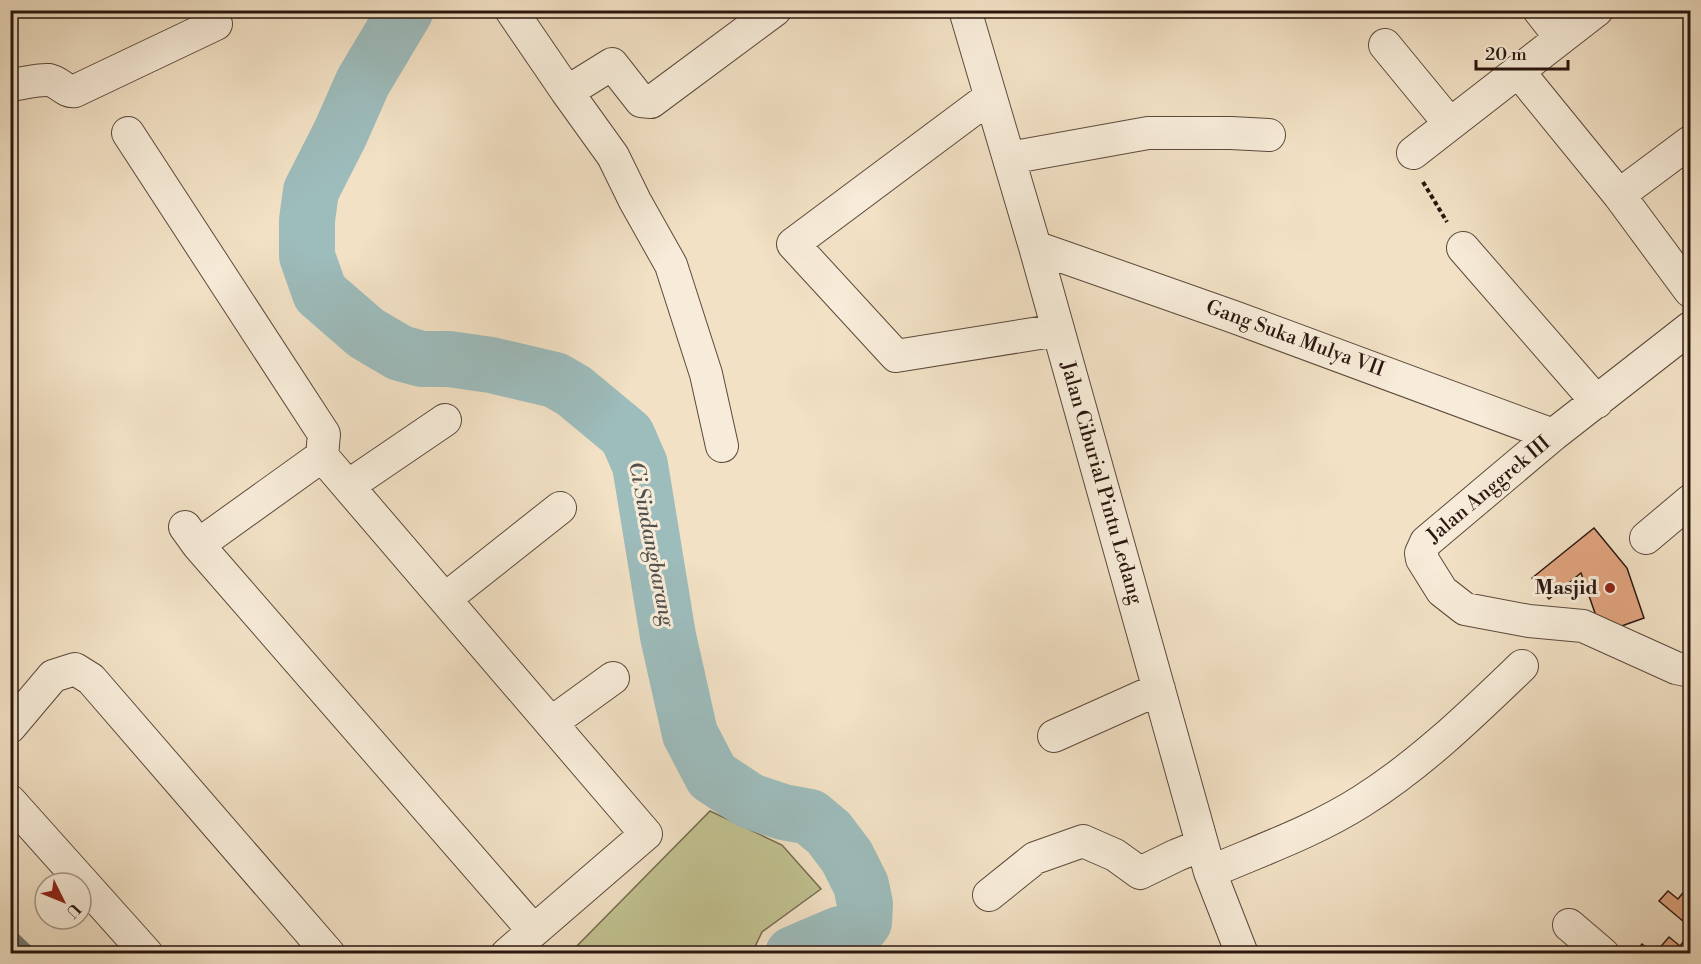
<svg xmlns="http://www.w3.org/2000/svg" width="1701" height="964" font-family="'Libre Bodoni',serif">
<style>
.green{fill:#c1c190;stroke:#766c50;stroke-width:1.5}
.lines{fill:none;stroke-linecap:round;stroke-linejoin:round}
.stream{stroke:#6f7a77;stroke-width:9}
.river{stroke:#9dbcbc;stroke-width:56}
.building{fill:#e1a47f;stroke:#2a160f;stroke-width:1.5}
.street-casing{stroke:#5c493c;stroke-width:34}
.path{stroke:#2a160f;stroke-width:4;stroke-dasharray:4.5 3;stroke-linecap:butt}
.street{stroke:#f7ecd9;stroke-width:32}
.poi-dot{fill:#8f2418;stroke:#f7ecd9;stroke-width:2}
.labels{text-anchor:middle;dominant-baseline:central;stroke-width:6;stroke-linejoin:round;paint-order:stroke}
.street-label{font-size:20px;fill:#2a160f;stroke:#f7ecd9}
.poi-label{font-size:20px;font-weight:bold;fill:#2a160f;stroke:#f7ecd9;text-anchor:end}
.water-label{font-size:21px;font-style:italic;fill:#52504c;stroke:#f7ecd9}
</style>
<rect width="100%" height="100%" fill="#f2e1c5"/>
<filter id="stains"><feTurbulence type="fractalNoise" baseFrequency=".00333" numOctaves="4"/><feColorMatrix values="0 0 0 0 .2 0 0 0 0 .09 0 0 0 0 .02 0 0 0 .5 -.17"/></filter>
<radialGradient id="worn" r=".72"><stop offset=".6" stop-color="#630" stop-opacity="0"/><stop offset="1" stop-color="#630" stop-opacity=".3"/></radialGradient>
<path class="green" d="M710 811 782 845 821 889 762 932 752 953H570Z"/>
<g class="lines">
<path class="stream" d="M10 918 14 925 12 934 33 954"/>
<path class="river" d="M406 10 363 82 340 134 311 191 307 220V256L320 293 366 333 400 353 422 359H449L491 365 555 380 574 391 627 435 640 465 668 636 690 734 712 776 750 801 783 812 810 817 829 833 847 857 861 885 865 904 864 922 858 930 840 934 793 954"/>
</g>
<path class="building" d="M1594 528 1627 568 1644 618 1602 633 1581 573 1549 599 1532 578Z
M1690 884V927L1659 901 1668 891 1678 899Z
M1690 933V954H1660L1657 951 1669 937 1680 946Z
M1642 944 1655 954H1634Z"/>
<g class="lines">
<defs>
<path id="street" d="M511 10 567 92 612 64 641 101 651 102 775 10
M965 10 1035 247 1210 872 1242 954
M1539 10 1561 38
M1385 45 1450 124
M1518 71 1619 195 1690 291
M10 85C22 84 37 79 49 80 60 82 65 93 75 91L216 24
M567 92 613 156 635 201 671 265 706 374 722 446
M990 97 793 244 896 356 1058 330
M128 133 324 434 322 456 646 834 507 954
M1413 153 1597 10
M1009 158 1148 133H1231L1269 135
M1619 195 1690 142
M1035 247 1234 317 1553 435
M1463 248 1597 402
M1690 328 1553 435 1426 542 1421 553 1422 559 1442 591 1465 609 1529 621 1583 626 1676 668 1690 671
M348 486 445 420
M185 527 198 545 533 930
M1646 538 1690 501
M198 545 322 456
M445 599 560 508
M551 723 613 678
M10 727 53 676 75 669 91 679 329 954
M1054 736 1159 689
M10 801 147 954
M1210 872C1261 850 1315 831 1362 801 1422 763 1472 714 1522 666
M989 895 1035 858 1083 841 1115 855 1140 873 1177 855 1202 845
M1569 925 1603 954"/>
</defs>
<use href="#street" class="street-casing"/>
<path class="path" d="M1423 182 1447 222"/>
<use href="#street" class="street"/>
</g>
<circle class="poi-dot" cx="1610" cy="588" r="6"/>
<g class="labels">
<g class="street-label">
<text transform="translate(1295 339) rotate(20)">Gang Suka Mulya VII</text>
<text transform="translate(1101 483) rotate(74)">Jalan Ciburial Pintu Ledang</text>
<text transform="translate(1489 490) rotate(-40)">Jalan Anggrek III</text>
</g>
<g class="poi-label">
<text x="1598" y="588">Masjid</text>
</g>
<g class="water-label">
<text transform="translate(651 544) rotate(79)">Ci Sindangbarang</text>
</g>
</g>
<rect width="1701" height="964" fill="none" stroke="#f2e1c5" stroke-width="36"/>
<rect x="12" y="12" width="1677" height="940" fill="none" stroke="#2a160f" stroke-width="3"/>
<rect x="18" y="18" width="1665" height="928" fill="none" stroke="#2a160f" stroke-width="1.5"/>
<g transform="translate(63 901) rotate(133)"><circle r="28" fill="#f7ecd9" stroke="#a59688" stroke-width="1.5"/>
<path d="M0-4.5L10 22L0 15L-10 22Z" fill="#8f2418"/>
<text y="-9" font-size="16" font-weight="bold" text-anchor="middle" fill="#2a160f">U</text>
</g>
<path d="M1476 60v9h92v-9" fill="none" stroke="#2a160f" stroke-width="3"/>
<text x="1485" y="60" font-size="18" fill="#2a160f" stroke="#f7ecd9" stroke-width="4.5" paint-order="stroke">20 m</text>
<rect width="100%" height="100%" filter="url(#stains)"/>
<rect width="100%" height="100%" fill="url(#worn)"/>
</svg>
